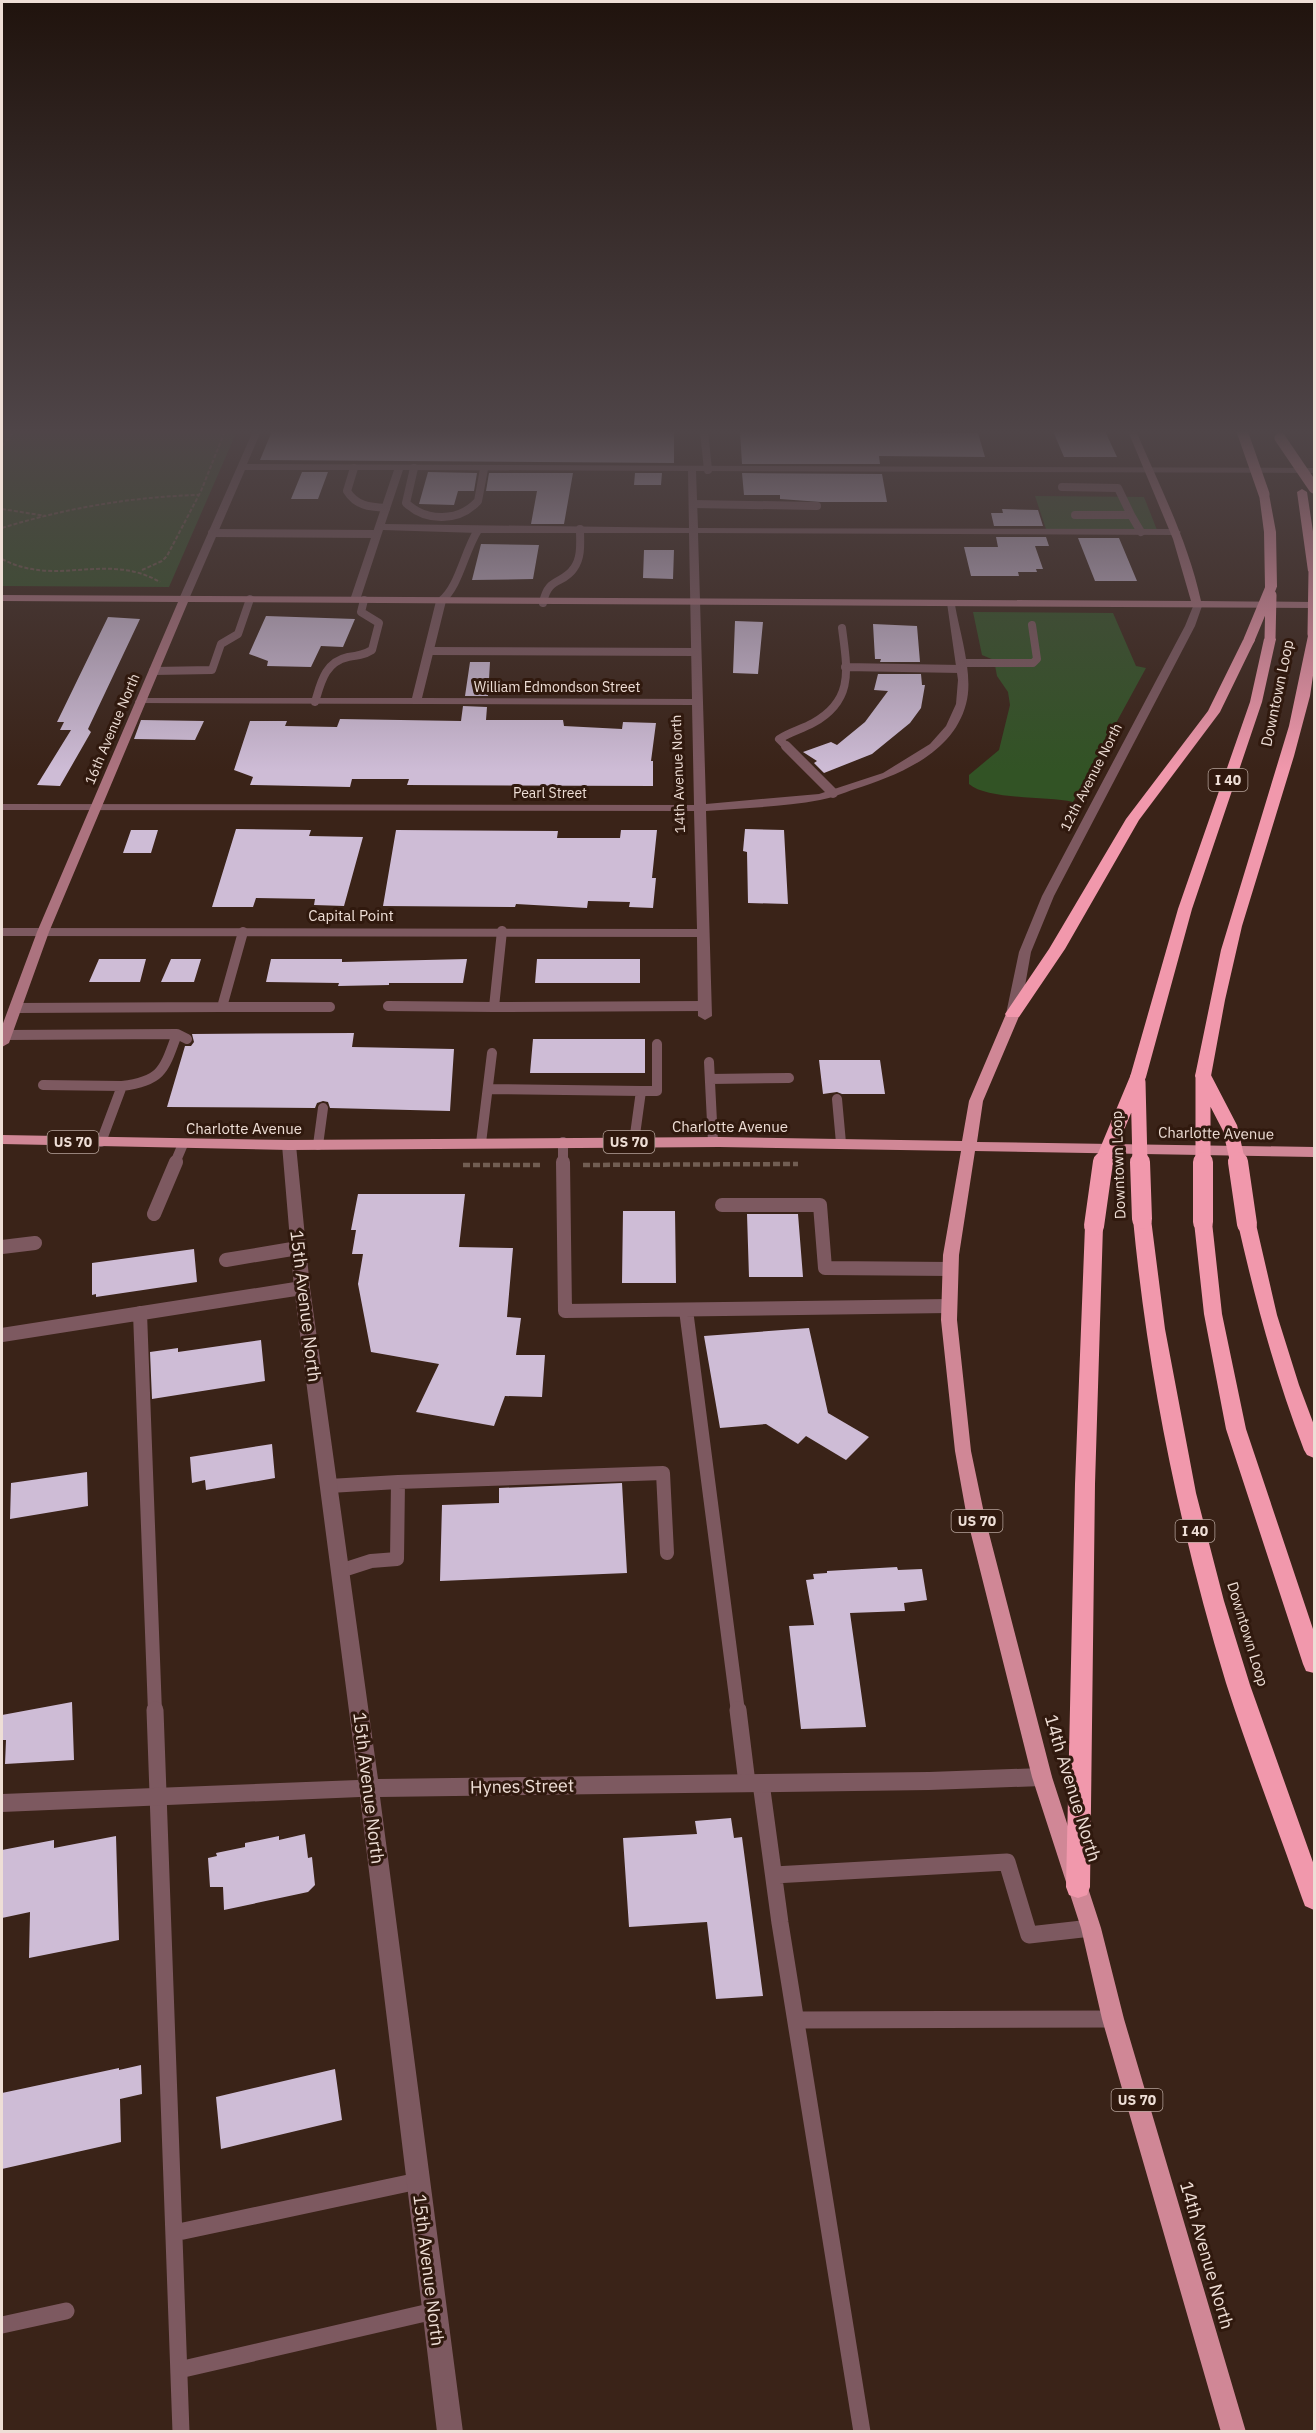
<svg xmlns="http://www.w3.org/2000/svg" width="1316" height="2433" font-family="'IBM Plex Sans',sans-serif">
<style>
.green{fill:#325325}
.building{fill:#cebcd6}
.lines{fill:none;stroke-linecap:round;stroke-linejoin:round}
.path-far1{stroke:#715d52;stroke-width:2;stroke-dasharray:4 2;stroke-linecap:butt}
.path{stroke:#715d52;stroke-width:4.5;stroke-dasharray:7 3;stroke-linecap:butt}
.lane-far3{stroke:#7d5960;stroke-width:8}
.lane-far2{stroke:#7d5960;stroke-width:10}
.lane-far1{stroke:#7d5960;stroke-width:14}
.lane{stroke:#7d5960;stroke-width:17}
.street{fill:#7d5960;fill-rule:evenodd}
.secondary{fill:#ac737f;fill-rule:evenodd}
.primary{fill:#d08796;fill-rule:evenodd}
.highway{fill:#f198ac;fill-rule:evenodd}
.highway-bridge-far2{stroke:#f198ac;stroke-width:11}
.highway-bridge-far1{stroke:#f198ac;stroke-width:15}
.highway-bridge{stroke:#f198ac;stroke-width:20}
.labels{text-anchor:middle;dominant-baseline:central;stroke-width:6;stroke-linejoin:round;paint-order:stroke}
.far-street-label{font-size:14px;fill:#eeded6;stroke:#30190e}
.shield{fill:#30190e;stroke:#b5a39a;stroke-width:1.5}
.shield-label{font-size:14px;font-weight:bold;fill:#eeded6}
.street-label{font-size:15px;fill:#eeded6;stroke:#30190e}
.near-street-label{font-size:18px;fill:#eeded6;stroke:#30190e}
</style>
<rect width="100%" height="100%" fill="#3a2318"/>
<path class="green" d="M2 431H237L169 587 2 586Z
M1035 496 1144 497 1157 530 1046 529Z
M973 612 1113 613 1136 666 1146 668 1073 802C1046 796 987 800 969 784V775L999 750 1010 705 1008 692 997 676 994 660 982 655Z"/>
<path class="building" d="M272 431H674V463L260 460Z
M740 431 978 433 985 457 879 456 880 464H742Z
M1053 431H1105L1117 457H1064Z
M302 472H328L318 499H291Z
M428 472 477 473 474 491H458L454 505 419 504Z
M489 473H573L564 524H531L537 491H486Z
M635 473H662L661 485H634Z
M742 473 882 474 887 502H821L780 499V495H744Z
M1002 509 1038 510 1043 526H994L991 513H1003Z
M996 537H1046L1049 546H1035L1043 569H1036L1037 572H1018L1019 576H971L964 547H998Z
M1078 538H1119L1137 581H1095Z
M481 544 539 545 533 579 472 580Z
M644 550H674L673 579 643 578Z
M266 616 355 619 343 647 321 646 311 667 267 666 268 661 249 654Z
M108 617 140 619 88 729 91 732 60 786 37 785 71 730H60L64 722H57Z
M735 621 763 622 758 674 733 673Z
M873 624 917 626 920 662H880L881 659H875Z
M470 662H490L488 696H465Z
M878 674H921L922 685H925L921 708 910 723 872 754 824 773 814 763 817 761 803 752 831 742 837 745 865 722 888 691 874 690Z
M463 706 487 707 486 720H563L564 726 622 729 623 722 656 723 651 761H653V786L407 785 409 779H352L350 787 250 785 253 777 234 770 250 721H287L285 726 337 727 340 719 461 721Z
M141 720 204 721 195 740 134 739Z
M236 829 311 830 309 836 363 837 344 906 314 905 315 899 256 898 253 907H212Z
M745 829 784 830 788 904 748 903 747 852 743 851Z
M131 830H158L151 853H123Z
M396 830 558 831 557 838H620L621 830H657L652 878H656L653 908 629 907 630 902 588 901 587 908 516 904 515 907 383 906Z
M99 959H146L140 982H89Z
M171 959H201L194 982H161Z
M271 959H342V962L467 959 463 983H389V985L338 986 339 983 266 982Z
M537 959H640V983H535Z
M354 1033 352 1047 454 1049 450 1111 330 1108 328 1102 323 1101 317 1103 315 1108 167 1107 185 1046H191L194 1042 192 1034Z
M533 1039H645V1073H530Z
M819 1060H880L885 1094H842L837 1092 823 1094Z
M358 1194H465L459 1247 513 1248 507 1317 521 1318 516 1355H545L542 1397 505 1396 494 1426 416 1412 439 1364 371 1352 358 1284 363 1254H352L356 1230H351Z
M623 1211H675L676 1283H622Z
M747 1214H798L803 1277H749Z
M194 1249 197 1282 96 1297V1294L92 1295V1263Z
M809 1328 828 1413 869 1437 846 1460 806 1436 798 1444 766 1424 720 1428 704 1336Z
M261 1340 265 1381 152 1399 150 1352 178 1348V1352Z
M272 1444 275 1478 206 1490 205 1480 192 1483 190 1457Z
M87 1472 88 1506 10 1519 11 1483Z
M622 1483 627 1573 440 1581 442 1505 499 1503V1488Z
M897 1567 898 1570 922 1569 927 1600 904 1603 905 1611 850 1613 866 1727 801 1729 789 1626 814 1625 806 1580 814 1579 813 1574 827 1573V1571Z
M72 1702 74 1760 5 1764 6 1740H2V1715Z
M731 1818 734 1838 742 1837 763 1996 716 1999 707 1922 629 1927 623 1838 697 1834 695 1821Z
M305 1834 308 1858 312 1857 315 1885 308 1892 224 1910 223 1887H210L208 1858 217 1856 216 1853 245 1847V1843L279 1836V1840Z
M116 1836 119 1940 29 1958 30 1912 2 1918V1850L54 1840V1848Z
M141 2065 142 2094 120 2099 121 2142 2 2169V2093L119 2068V2070Z
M335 2069 342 2120 221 2149 216 2097Z"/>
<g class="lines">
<path class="path-far1" d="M2 446 15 431
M2 509 46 516
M2 528C66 508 131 497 198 495
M2 559C57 588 106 551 160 582
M142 570 162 561 167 556 201 491 225 431"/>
<path class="path" d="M463 1165H543
M583 1165 798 1164"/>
<path class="lane-far3" d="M704 431 708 470
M354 468 347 491C356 506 370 507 386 508
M414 468 406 503C426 522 459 522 478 501L484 469
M1062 487 1118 488 1131 515H1075
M693 504 817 506
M1131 515 1141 532
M212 533 376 534
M441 601C459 587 464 552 478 530
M543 603C548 576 563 585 574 568 582 557 580 542 580 529
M428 651 696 652
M960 663H1033L1037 659 1032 625
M845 667 961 669
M153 671 212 670 221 644 238 634 250 599
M315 702C321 682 325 662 348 657 357 656 364 655 372 650L379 623 361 612 364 600
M787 747 779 739C790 732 802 729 813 723 855 700 847 668 842 628"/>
<path class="lane-far2" d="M786 746 833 793
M502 931 494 1007 704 1006
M388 1006 494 1007
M222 1007H330
M16 1008 222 1007 243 932
M5 1035 177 1034 187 1039
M709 1062 713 1142
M710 1079 789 1078
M43 1085 122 1086 101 1142
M122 1086C162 1081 164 1070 177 1034
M488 1089 641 1091 634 1142
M641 1091H657V1044
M837 1099 841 1143
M563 1142V1163
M481 1143 492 1053
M318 1145 323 1108
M175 1163 183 1144"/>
<path class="lane-far1" d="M563 1162 565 1311 949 1306
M722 1205H820L825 1268 951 1269
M154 1214 176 1162
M2 1247 35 1243
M226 1260 298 1248
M686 1310 738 1712
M140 1313 155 1712
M2 1335 302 1288
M398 1482 663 1473 667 1553
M329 1486 398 1482 397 1559 371 1561 340 1571"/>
<path class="lane" d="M155 1710 181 2432
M738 1710 747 1783
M761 1783 780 1923 862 2432
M774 1875 1007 1862 1029 1935 1091 1928
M798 2020 1113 2019
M174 2233 418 2181
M2 2325 66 2311
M179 2370 434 2311"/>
<path class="street" d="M253 431H261L247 464 1314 468V473L696 471 698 528 1176 529 1181 532 1176 535 698 533 706 804 819 794 883 773 930 744 946 726 956 704 958 680 947 603 955 605C960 634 974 676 966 704 953 754 898 775 855 789 843 793 832 798 820 800 783 807 744 808 706 811L712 1016 705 1020 698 1016 697 937 2 936V928L697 929 694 811 2 810V804L694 805 692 705 136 703 135 701 140 698H412L436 601 441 598 446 601 422 698 692 699 689 533H478L383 530 360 600 352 602 350 600 394 470H245L189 599 181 601 179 599ZM403 470 688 471 689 528 385 524Z
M1194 604 1202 606 1195 626 1054 896 1031 952 1020 1014 1013 1018 1008 1017 1006 1014 1019 952 1042 896 1185 626Z
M289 1140 296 1145 310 1288 378 1779 929 1772 1042 1768 1049 1771 1052 1777 1049 1783 1042 1786 929 1790 380 1797 463 2432H437L360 1797 2 1812V1794L358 1780 294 1288 282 1145Z"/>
<path class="secondary" d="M1128 431H1136C1160 487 1188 541 1201 601L1314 602V608L188 602 49 932 9 1043 2 1047V1026L37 932 178 602 2 601V595L1191 601 1173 539Z"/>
<path class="primary" d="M1013 1010 1020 1014 983 1101 977 1142 1314 1147V1157L975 1151 959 1255 957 1320 971 1451 985 1518 1052 1777 1101 1928 1124 2019 1246 2432H1221L1102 2019 1081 1928 1032 1777 967 1518 955 1451 941 1320 943 1255 961 1151 719 1147 289 1150 2 1144V1135L289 1140 719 1137 962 1141 969 1101 1006 1014Z"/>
<path class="highway" d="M1302 489 1307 492 1314 538V574L1308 571 1297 492Z
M1264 491 1269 494 1276 532 1277 587 1271 590 1265 587 1264 532 1259 494Z
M1309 631H1314V669L1310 696 1294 756 1242 926 1225 1000 1211 1076 1209 1080H1197L1195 1076 1221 950 1289 726Z
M1270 635 1276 639 1262 702 1192 909 1146 1077 1144 1081H1132L1130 1077 1178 909 1250 702 1264 639Z
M1249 636 1255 640 1220 712 1139 820 1065 949 1019 1017H1007L1005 1014 1049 949 1126 819 1208 711 1243 640Z
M1142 1213 1148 1215 1151 1219 1165 1329 1196 1493 1224 1601 1250 1685 1314 1865V1910L1305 1906 1302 1898C1277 1826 1249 1755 1226 1683 1180 1531 1148 1377 1133 1219L1136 1215Z
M1203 1216 1209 1218 1212 1222 1222 1314 1246 1429 1314 1632V1673L1306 1671 1303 1664 1226 1429 1204 1314 1194 1222 1197 1218Z
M1247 1218 1253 1220 1256 1224 1277 1315 1299 1385 1314 1425V1458L1307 1455 1304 1450C1275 1374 1256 1303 1238 1224L1241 1220Z
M1094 1220 1100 1222 1103 1226 1095 1484 1090 1887 1087 1895 1078 1898 1069 1895 1066 1887 1075 1484 1085 1226 1088 1222Z"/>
<path class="highway-bridge-far2" d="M1242 431 1264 494
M1280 438 1314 488
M1313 634 1314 571
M1270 639 1271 595
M1249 640 1271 587"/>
<path class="highway-bridge-far1" d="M1203 1076 1230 1128 1238 1163
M1203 1078V1163
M1138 1082 1140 1163
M1102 1163 1138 1077"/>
<path class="highway-bridge" d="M1140 1162 1142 1219
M1203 1162V1222
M1238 1162 1247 1224
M1094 1226 1103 1162"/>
</g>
<linearGradient id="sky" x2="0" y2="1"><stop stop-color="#20130d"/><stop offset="0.56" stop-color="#4f4548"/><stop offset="1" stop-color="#4f4548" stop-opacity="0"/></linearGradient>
<rect width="1316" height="771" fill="url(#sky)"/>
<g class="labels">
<g class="far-street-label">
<text x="557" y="687">William Edmondson Street</text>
<text transform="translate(112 729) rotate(-67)">16th Avenue North</text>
<text transform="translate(678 774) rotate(-92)">14th Avenue North</text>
<text transform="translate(1091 777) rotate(-63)">12th Avenue North</text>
<text x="550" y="793">Pearl Street</text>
</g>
<g class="shield">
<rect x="1208.5" y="769" width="39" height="22" rx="4.5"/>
<rect x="47.5" y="1131" width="51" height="22" rx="4.5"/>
<rect x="603.5" y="1131" width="51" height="22" rx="4.5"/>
<rect x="951.5" y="1510" width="51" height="22" rx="4.5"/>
<rect x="1175.5" y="1520" width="39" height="22" rx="4.5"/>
<rect x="1111.5" y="2089" width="51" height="22" rx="4.5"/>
</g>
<g class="shield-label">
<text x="1228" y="780">I 40</text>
<text x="73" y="1142">US 70</text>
<text x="629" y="1142">US 70</text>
<text x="977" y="1521">US 70</text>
<text x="1195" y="1531">I 40</text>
<text x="1137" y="2100">US 70</text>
</g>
<g class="street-label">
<text transform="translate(1277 693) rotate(-78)">Downtown Loop</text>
<text x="351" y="915">Capital Point</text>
<text x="730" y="1126">Charlotte Avenue</text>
<text x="244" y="1128">Charlotte Avenue</text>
<text transform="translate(1216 1133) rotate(1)">Charlotte Avenue</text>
<text transform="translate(1118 1165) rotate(-92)">Downtown Loop</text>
<text transform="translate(1248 1634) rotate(73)">Downtown Loop</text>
</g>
<g class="near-street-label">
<text transform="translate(306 1306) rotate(83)">15th Avenue North</text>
<text transform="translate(522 1786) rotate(-1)">Hynes Street</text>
<text transform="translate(369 1788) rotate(83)">15th Avenue North</text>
<text transform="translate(1073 1788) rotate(73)">14th Avenue North</text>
<text transform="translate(1207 2255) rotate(74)">14th Avenue North</text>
<text transform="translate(429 2270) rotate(83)">15th Avenue North</text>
</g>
</g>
<rect width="1316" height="2433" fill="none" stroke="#eeded6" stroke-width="6"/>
</svg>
